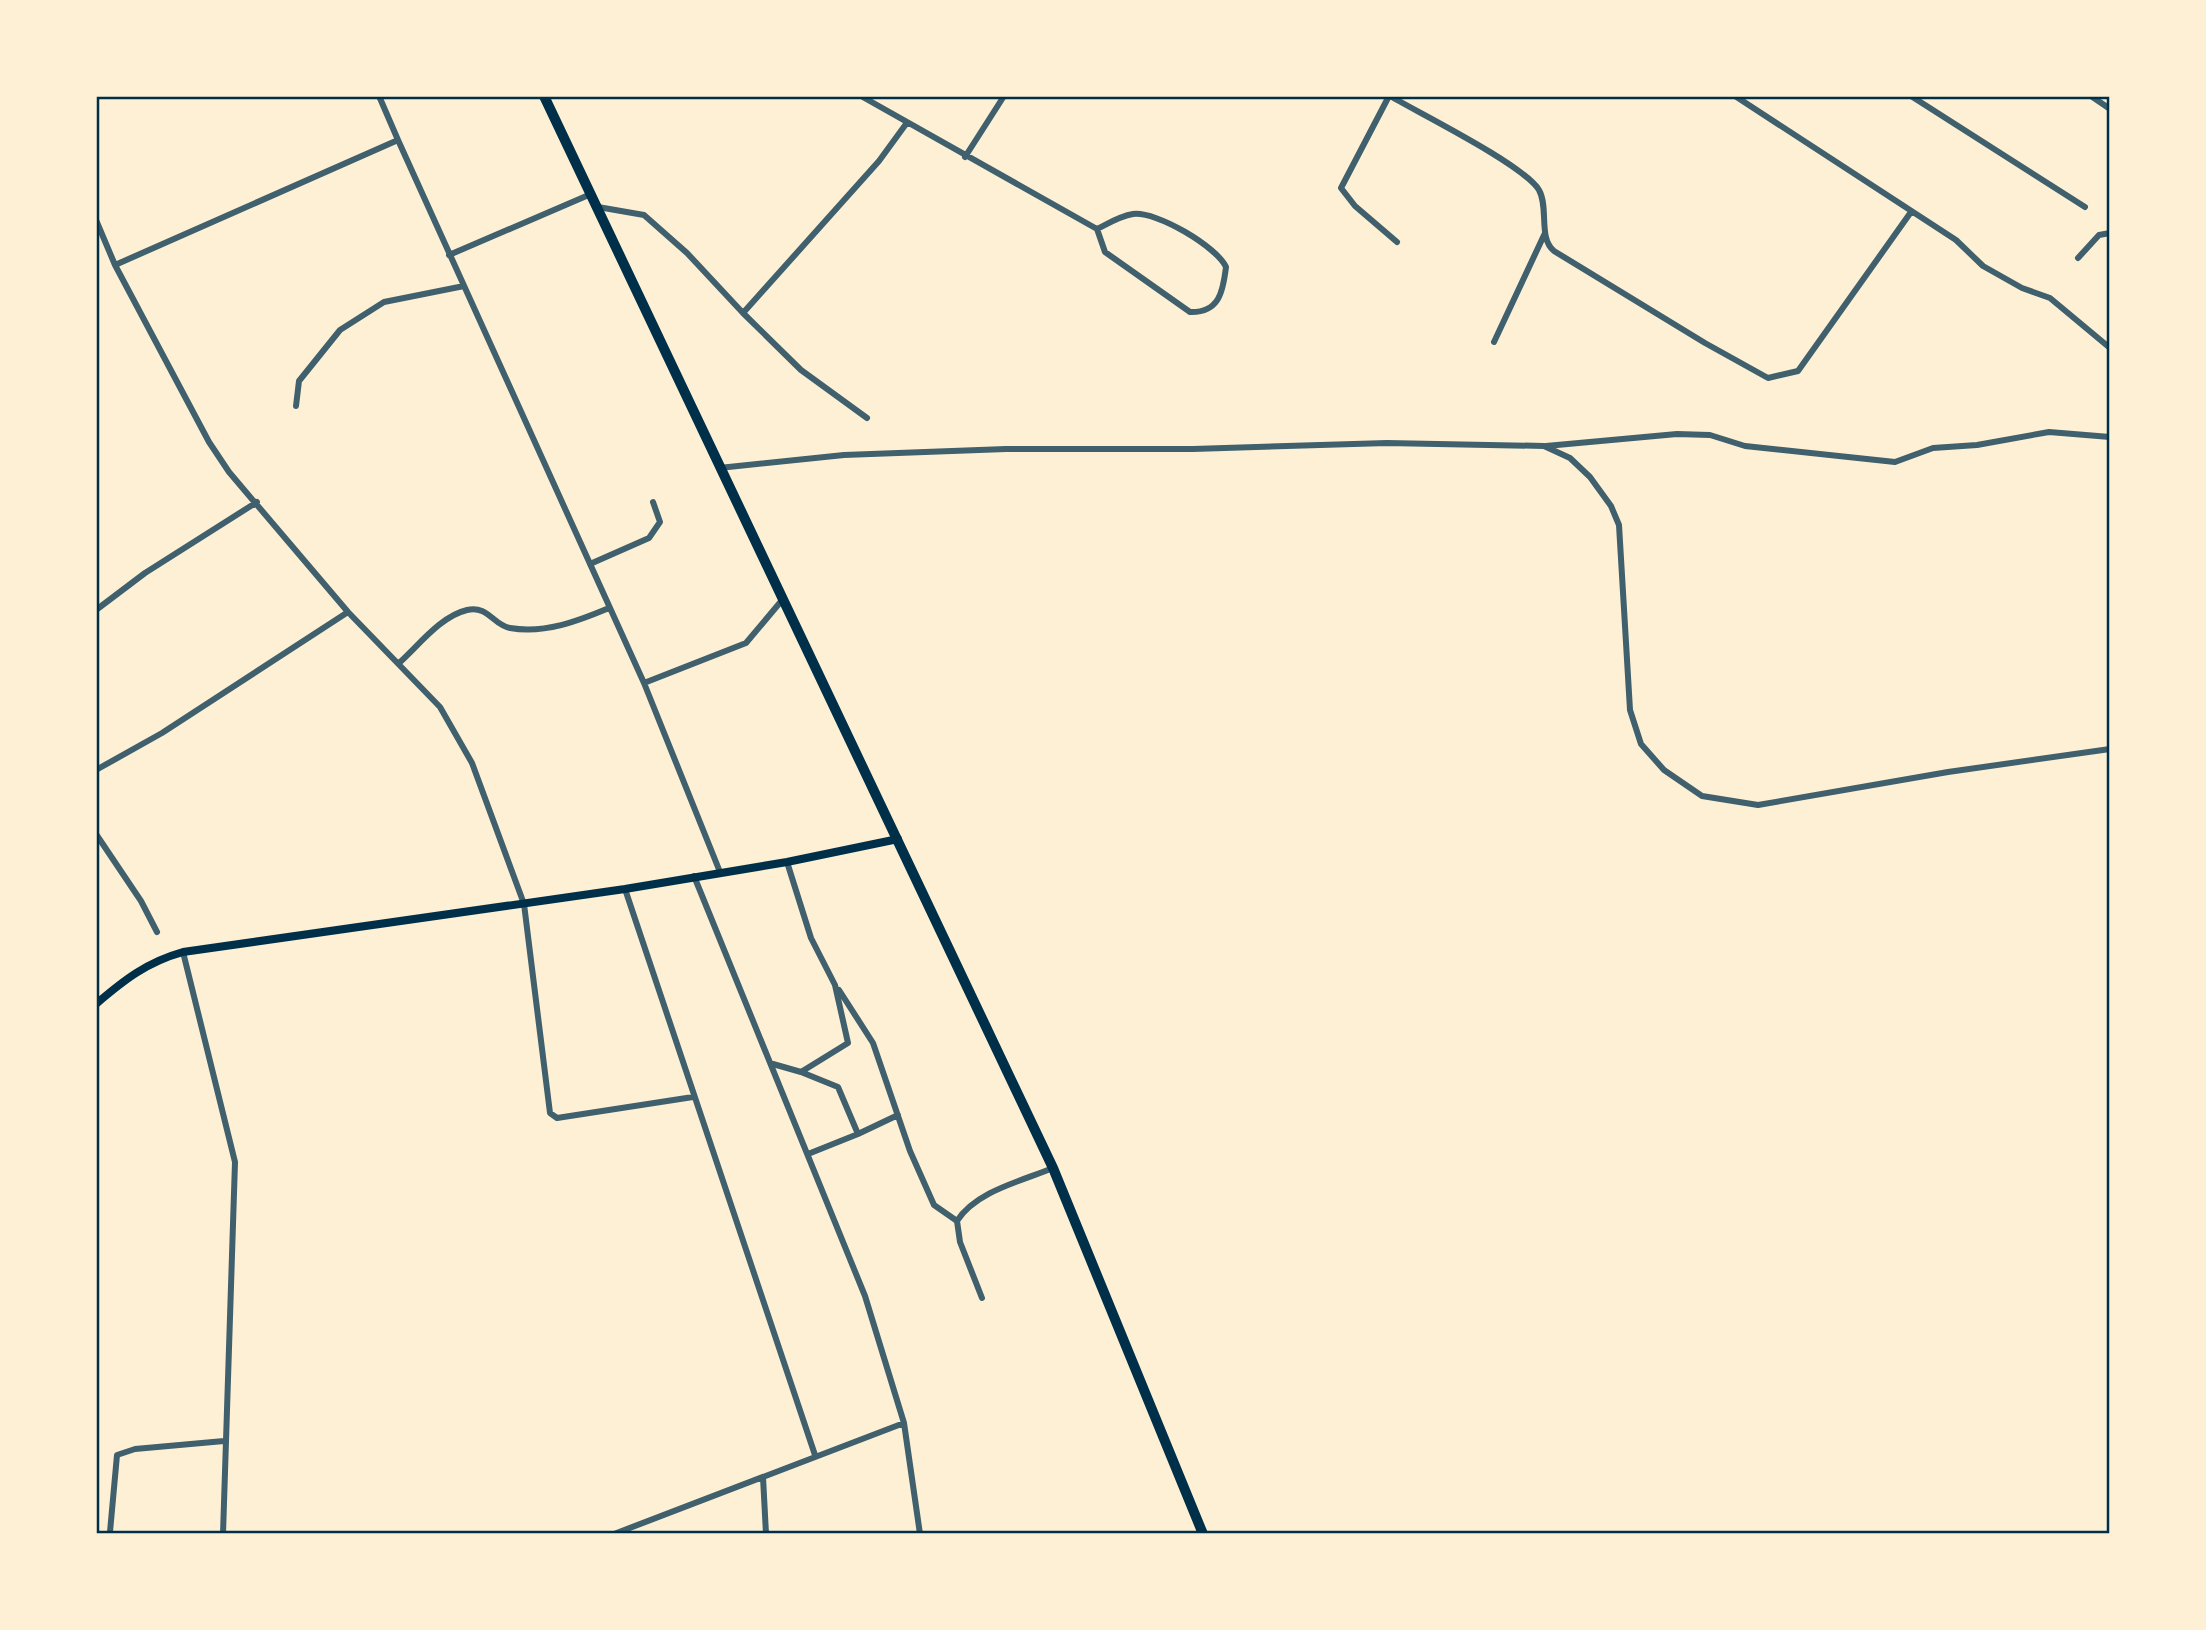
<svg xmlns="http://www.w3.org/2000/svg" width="2206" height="1630" font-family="'Work Sans',sans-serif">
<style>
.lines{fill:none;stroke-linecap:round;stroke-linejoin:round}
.minor{stroke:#3f606c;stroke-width:6}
.secondary{stroke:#003049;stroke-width:8}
.trunk{stroke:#003049;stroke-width:10}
.neatline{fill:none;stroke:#003049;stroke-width:2.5}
</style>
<rect width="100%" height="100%" fill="#fdf0d5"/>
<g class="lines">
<path class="minor" d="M861 96 1097 229 1105 252 1190 312C1219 313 1223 292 1226 267 1217 247 1157 211 1133 214 1120 216 1109 223 1097 229
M1389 96 1341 188 1355 206 1397 242
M1390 96C1421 114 1524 165 1539 190 1549 208 1538 238 1554 251L1705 343 1768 378 1798 371 1911 212
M1735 96 1956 240 1983 266 2022 288 2050 298 2110 348
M1911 96 2085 207
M2091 96 2110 109
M96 97 98 96
M398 140 644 683 720 872
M965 157 1004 96
M598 207 644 215 687 253 743 313
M96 220 115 265 209 442 229 472 348 612 440 707 472 763 524 904 550 1113 557 1118 693 1097
M449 255 591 194
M2078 258 2099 235 2110 233
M115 265 398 140 379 96
M1494 342 1545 233
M296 406 299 381 340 330 384 302 464 286
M867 418 801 370 743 313 879 161 906 124
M1546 446 1677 434 1710 435 1745 446 1895 462 1933 448 1977 445 2049 432 2110 437
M719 468 844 455 1006 449H1193L1387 443 1544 446 1570 458 1590 477 1611 506 1619 525 1630 710 1641 744 1664 770 1702 796 1758 805 1948 772 2110 749
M590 564 649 538 660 522 653 502
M96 610 145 573 257 502
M399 663C419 645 441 616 467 610 488 605 493 625 510 628 545 634 578 621 609 608
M644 683 746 643 783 599
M96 770 162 733 348 612
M96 834 141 901 157 932
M694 876 865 1296 904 1423 920 1534
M625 889 815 1455
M183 952 235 1162 223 1534
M839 990 873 1043 910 1151 934 1205 957 1221
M773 1064 801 1072 848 1043 835 985 811 938 787 862
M801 1072 838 1087 858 1134 898 1115
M808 1154 858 1134
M982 1298 960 1242 957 1221C976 1191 1022 1181 1053 1168
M763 1477 766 1534
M110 1532 117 1455 135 1449 224 1441
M614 1534 904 1423"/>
<path class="secondary" d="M96 1004C124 980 147 962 183 952L625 889 787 862 898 839"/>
<path class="trunk" d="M544 96 1053 1168 1203 1534"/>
</g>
<rect width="2206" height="1630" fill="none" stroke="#fdf0d5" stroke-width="196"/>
<rect x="98" y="98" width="2010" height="1434" class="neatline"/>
</svg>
